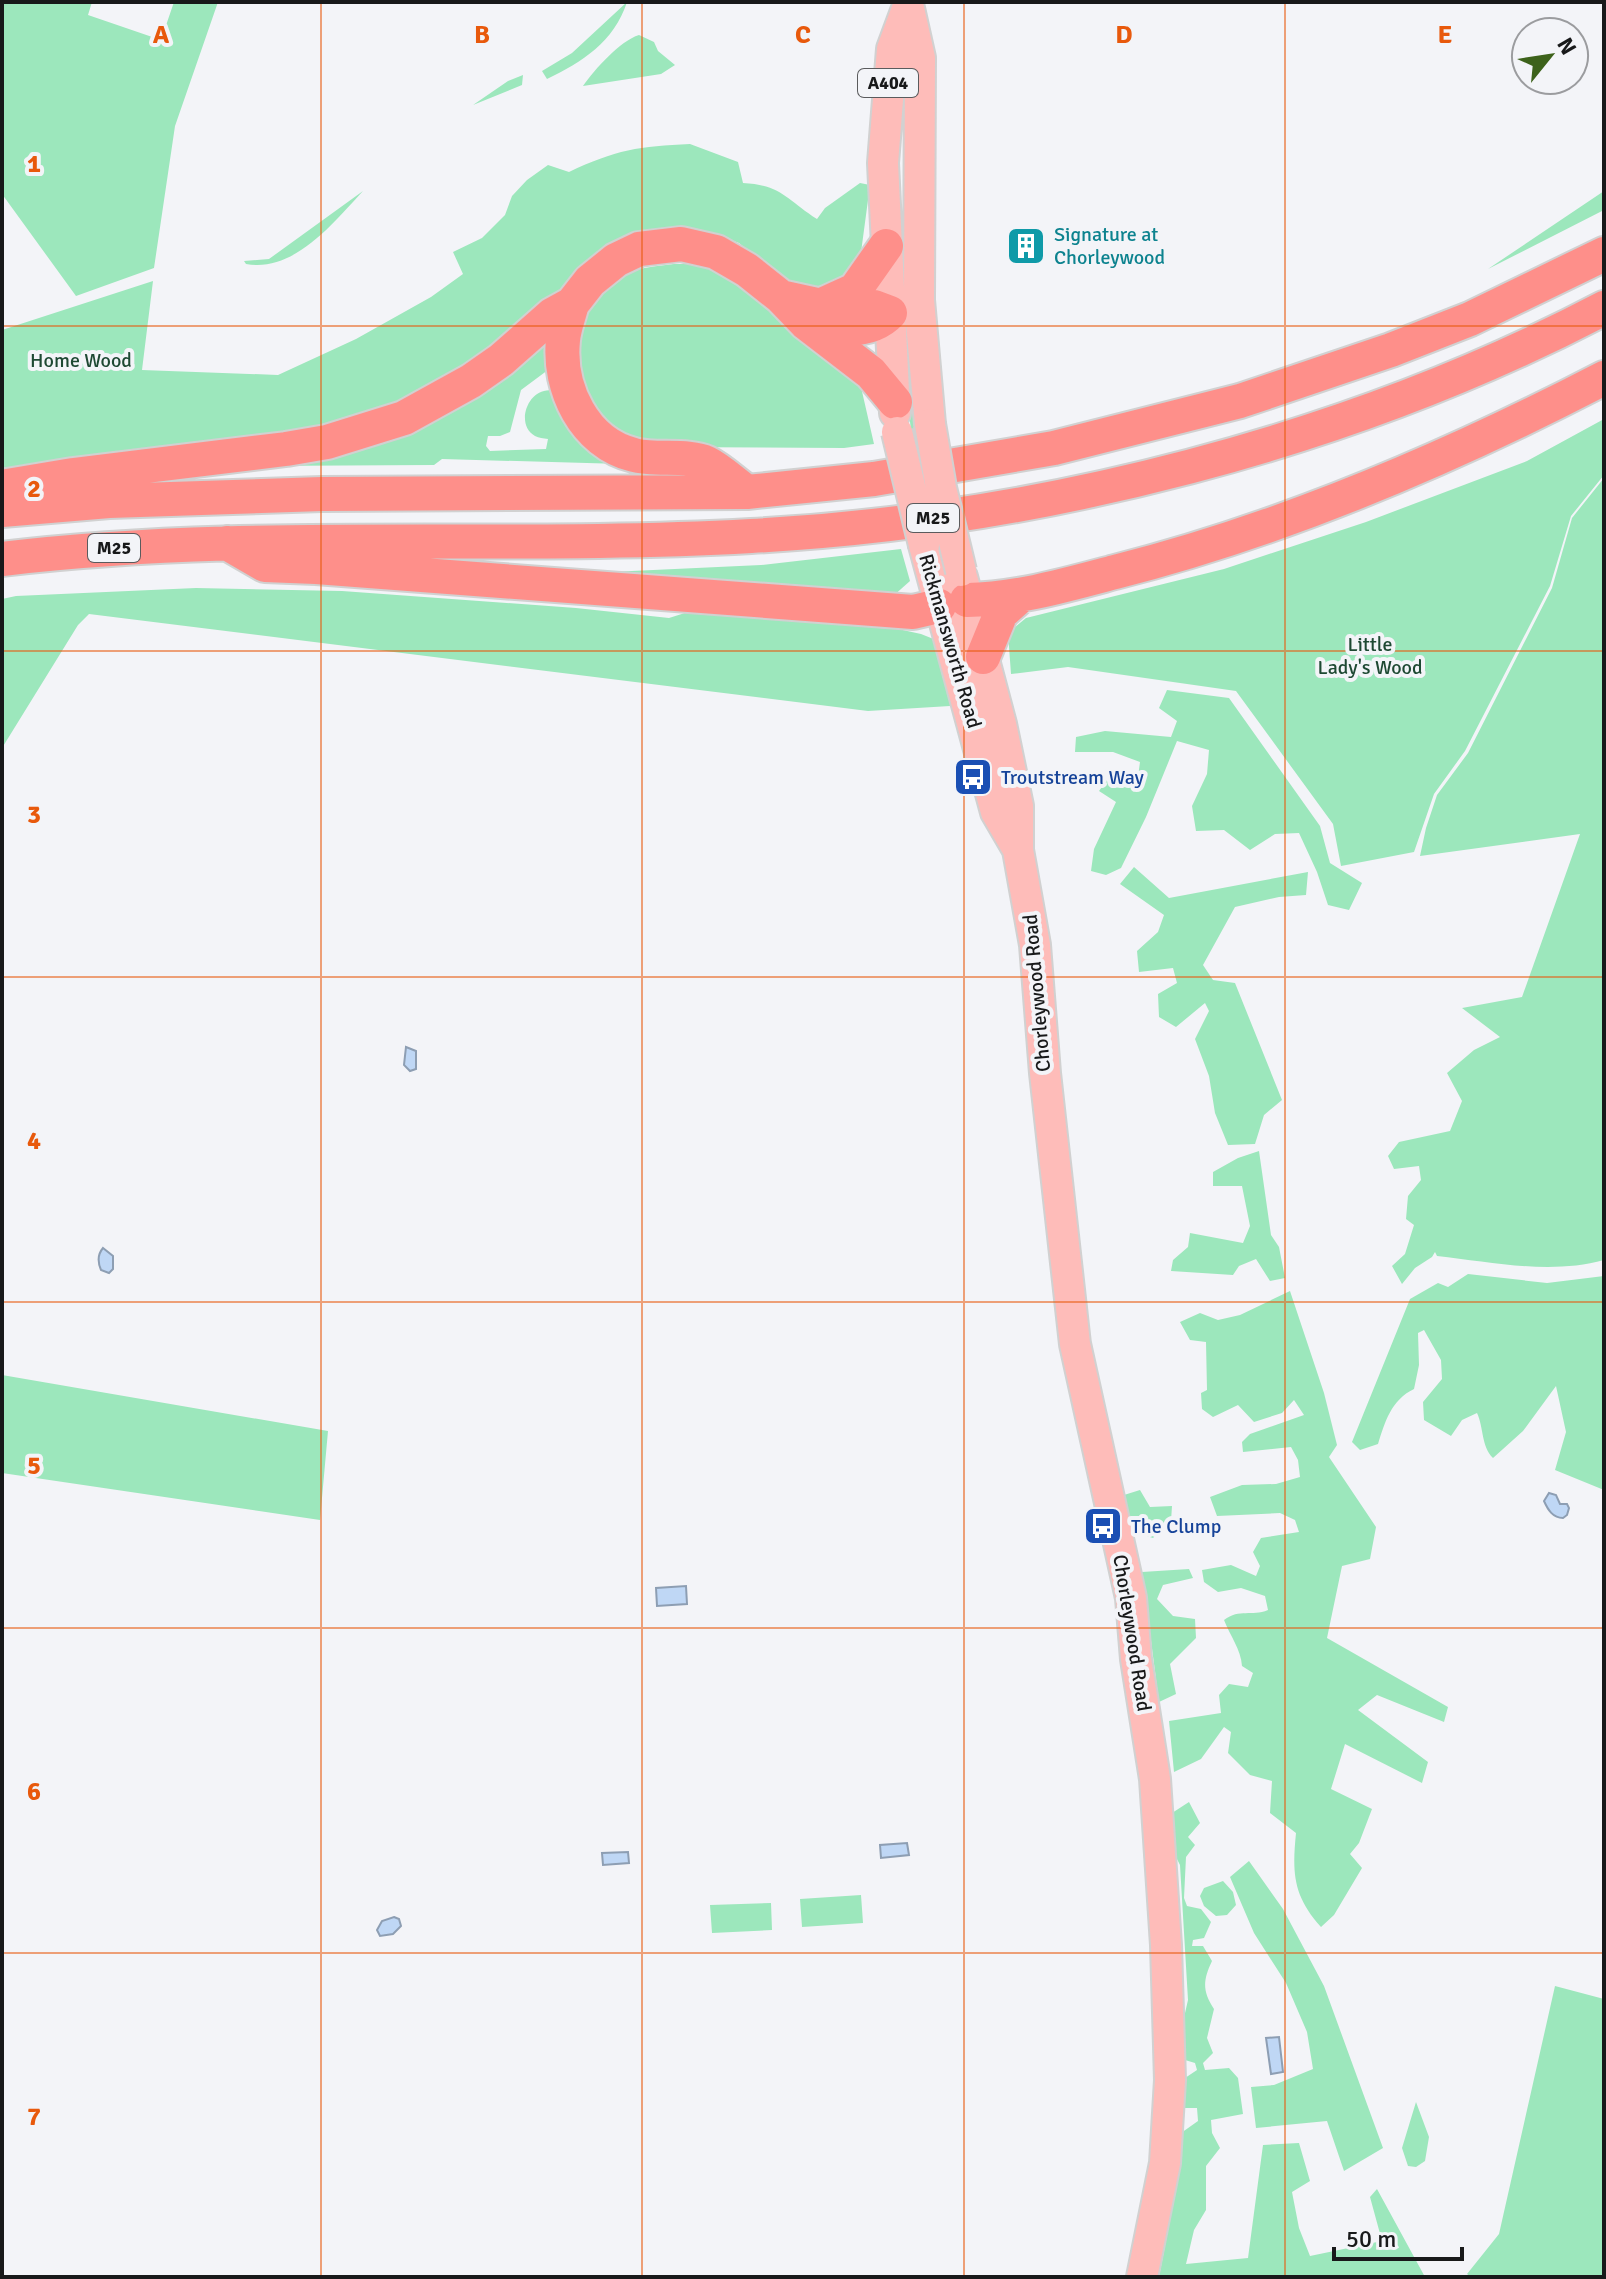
<svg xmlns="http://www.w3.org/2000/svg" width="1606" height="2279" font-family="Signika,sans-serif">
<style>
.green{fill:#9ce7bc}
.water{fill:#bfd7f5;stroke:#8d9eb3;stroke-width:2}
.lines{fill:none;stroke-linecap:round;stroke-linejoin:round}
.primary-casing{stroke:#d1d1d1;stroke-width:34}
.highway-casing{stroke:#d1d1d1;stroke-width:38}
.primary{stroke:#febcb9;stroke-width:30}
.highway{stroke:#fe8f8a;stroke-width:34}
.primary-bridge-casing{stroke:#d1d1d1;stroke-width:34;stroke-linecap:butt}
.primary-bridge{stroke:#febcb9;stroke-width:30}
.grid{fill:none;stroke:#e8590c;stroke-width:2;stroke-opacity:0.55}
.labels{text-anchor:middle;dominant-baseline:central;stroke-width:8;stroke-linejoin:round;paint-order:stroke}
.shield{fill:#f3f4f8;stroke:#5a5b5d;stroke-width:2}
.shield-label{font-size:18px;font-weight:bold;fill:#18191a}
.culture-label{font-size:20px;fill:#0d838f;stroke:#f3f4f8;text-anchor:start}
.park-label{font-size:20px;fill:#1e4933;stroke:#f3f4f8}
.street-label{font-size:20px;fill:#18191a;stroke:#f3f4f8}
.transit-label{font-size:20px;fill:#164399;stroke:#f3f4f8;text-anchor:start}
.grid-label{font-size:26px;text-anchor:middle;font-weight:bold;fill:#e8590c;stroke:#f3f4f8;stroke-width:8;stroke-linejoin:round;paint-order:stroke}
</style>
<rect width="100%" height="100%" fill="#f3f4f8"/>
<path class="green" d="M2 2H92L88 15 161 40 174 2H218L175 126 154 268 76 296 2 194Z
M627 2C614 42 582 62 547 79L542 71 572 53Z
M639 35 654 42 658 51 675 65 661 74 583 86C595 69 620 41 639 35Z
M523 75 522 85 473 105 508 81Z
M690 144 738 162 743 183C782 185 787 200 817 219L825 208 860 183 870 185 860 260 853 279 818 290 786 283 739 243 711 233 675 227 642 232 551 302 470 369 376 415 265 439 248 436 2 468V330L153 281 142 370 278 375 356 339 431 297 463 274 453 252 482 238 505 215 512 196 527 180 548 165 569 172C615 150 640 146 690 144Z
M363 191C334 222 294 273 246 264L244 261 269 259Z
M1604 191V210L1488 269Z
M674 264H706L741 287 832 365 861 387 874 444 844 448 658 447C649 445 635 446 627 441 565 407 560 309 626 274 640 267 658 266 674 264Z
M558 328 556 364 521 390 510 432 500 436H488L486 446 490 451 546 449 548 439C543 438 539 438 535 436 513 424 530 381 558 392L622 464 442 459 434 465 239 466 329 449Z
M900 329 910 342 917 429 911 431Z
M1604 419V475L1571 516 1550 586 1465 751 1434 794 1414 852 1341 866 1333 824 1236 691 1068 667 1011 674 1008 633 1026 618 1224 569 1366 522 1527 461Z
M1604 478V1260C1550 1275 1492 1262 1437 1256L1435 1252 1432 1257 1415 1268 1402 1284 1392 1266 1405 1254 1414 1225 1406 1219 1408 1196 1421 1180 1419 1166 1394 1169 1388 1156 1399 1142 1450 1131 1462 1101 1447 1073 1474 1050 1500 1037 1462 1008 1522 997 1580 834 1420 856 1426 828 1437 795 1468 753 1552 588 1572 518Z
M901 549 910 581 892 597 567 574 761 565Z
M196 588 342 591 576 608 669 618 688 612 889 627 921 634 941 642 954 692 950 706 868 711 89 614 78 625 2 748V599L16 596Z
M1167 690 1229 698 1320 826 1330 863 1362 883 1349 910 1328 905 1317 872 1299 833 1275 834 1250 850 1224 830 1196 831 1192 806 1207 774 1209 750 1177 741 1146 817 1121 868 1106 875 1091 871 1094 849 1116 802 1099 791 1107 780 1137 784 1140 762 1113 752H1075L1076 737 1105 731 1171 737 1177 721 1159 708Z
M1134 867 1169 898 1308 872 1306 895 1279 897 1235 907 1203 965 1213 980 1235 983 1282 1100 1264 1115 1255 1144 1228 1145 1215 1113 1209 1076 1195 1039 1209 1011 1205 1003 1176 1027 1159 1017 1158 994 1177 983 1173 968 1139 972 1137 951 1158 932 1164 915 1120 884Z
M1259 1151 1271 1235 1279 1247 1285 1278 1270 1281 1256 1259 1239 1266 1233 1275 1171 1271 1173 1260 1188 1247 1190 1233 1243 1243 1250 1226 1242 1186H1213V1172L1238 1158Z
M1468 1274 1547 1283 1604 1276V1490L1555 1470 1566 1432 1556 1386 1523 1431 1493 1458C1481 1446 1484 1428 1477 1413L1462 1420 1451 1436 1424 1420 1423 1402 1442 1379 1441 1360 1424 1330 1418 1333 1419 1365 1414 1389C1391 1400 1385 1422 1378 1444L1360 1450 1352 1442 1410 1299 1438 1283 1448 1287Z
M1290 1291 1324 1393 1337 1445 1329 1457 1376 1527 1370 1559 1342 1566 1327 1638 1448 1707 1444 1722 1377 1695 1358 1710 1428 1762 1422 1783 1345 1744 1331 1789 1372 1809 1359 1843 1350 1854 1362 1868 1334 1915 1321 1927C1293 1896 1292 1873 1296 1833L1270 1813 1272 1781 1250 1775 1228 1753 1231 1732 1224 1727 1201 1759 1174 1772 1169 1721 1221 1713 1219 1695 1229 1684 1248 1687 1253 1673 1242 1666C1241 1649 1230 1636 1224 1620 1240 1608 1251 1617 1268 1610L1265 1596 1241 1588 1218 1592 1204 1582 1202 1570 1231 1565 1256 1576 1260 1566 1253 1552 1261 1538 1299 1532 1295 1520 1280 1513 1217 1516 1210 1497 1242 1485 1276 1484 1300 1477 1298 1460 1291 1447 1243 1452 1242 1442 1250 1434 1304 1415 1294 1400 1282 1413 1254 1422 1238 1405 1213 1417 1202 1409 1201 1393 1207 1390 1206 1342 1190 1340 1180 1322 1200 1313 1218 1320 1240 1315Z
M2 1375 328 1431 320 1520 2 1473Z
M1140 1490 1150 1507 1172 1506 1171 1521 1153 1538 1134 1532 1124 1495Z
M1189 1569 1193 1578 1163 1585 1157 1599 1173 1616 1195 1619 1196 1638 1170 1664 1176 1694 1159 1702 1142 1572Z
M1189 1802 1200 1823 1188 1837 1195 1845 1186 1857 1184 1898 1187 1906 1201 1909 1211 1922 1204 1938 1193 1940 1192 1946H1203L1212 1961C1203 1980 1202 1991 1214 2009L1207 2038 1213 2053 1203 2063 1205 2070 1229 2068 1238 2078 1243 2114 1211 2120 1212 2133 1220 2148 1206 2166V2210L1194 2230 1186 2264 1248 2258 1263 2145 1299 2143 1310 2181 1292 2192 1299 2228 1310 2256 1382 2241 1370 2197 1377 2189 1425 2277H1159L1172 2209 1166 2179 1174 2138 1198 2121 1197 2108H1175L1176 2084 1197 2070 1195 2063 1175 2057 1188 2000 1180 1865 1174 1853 1172 1813Z
M1249 1861 1283 1909 1324 1986 1383 2148 1344 2171 1327 2121 1256 2128 1251 2087 1274 2085 1313 2069 1307 2032 1286 1983 1254 1933 1230 1877Z
M1223 1881 1233 1892 1236 1905 1227 1915 1216 1916 1204 1906 1200 1896 1204 1888Z
M861 1895 863 1923 802 1927 800 1899Z
M771 1903 772 1930 712 1933 710 1905Z
M1555 1986 1604 1999V2277H1471L1467 2274 1499 2234Z
M1416 2102 1429 2137 1425 2161 1416 2167 1408 2166 1402 2148Z"/>
<path class="water" d="M406 1047 416 1051V1069L410 1071 404 1065Z
M103 1248 113 1256V1269L109 1273 101 1270C98 1263 97 1255 103 1248Z
M1549 1493 1556 1495 1560 1504H1567L1569 1508 1567 1515 1563 1518C1553 1518 1548 1510 1544 1501Z
M686 1586 687 1604 657 1606 656 1588Z
M907 1843 909 1855 881 1858 880 1845Z
M628 1852 629 1863 603 1865 602 1853Z
M394 1917 399 1919 401 1926 393 1934 380 1936 377 1930 382 1921Z
M1279 2037 1283 2072 1271 2074 1266 2038Z"/>
<g class="lines">
<defs>
<path id="primary" d="M908 4 920 58 919 300 930 424
M895 413 883 163 892 49 908 6
M924 545 996 812 1017 848
M962 577 1001 724 1018 806V850L1035 945 1045 1073 1075 1344 1131 1598 1136 1659 1155 1779 1166 1945 1170 2080 1165 2163 1142 2277"/>
<path id="highway" d="M781 297 836 309 874 307 890 313C869 335 834 329 806 323
M572 304C569 316 564 328 563 340 558 388 584 443 634 455 655 461 688 454 707 463 721 470 734 483 747 492
M822 305 855 290 886 246
M2 487 73 475 286 449 327 442 404 418 471 381 501 360 552 315 572 304 590 281 616 260 639 249 681 244 716 252 747 270 781 297 806 323 871 373 895 402
M2 510 109 501 322 494 747 492 874 479 1054 448 1240 401 1391 350 1470 319 1604 254
M227 543 265 565 316 567 913 612 939 606
M2 559C251 529 501 550 751 536 1038 521 1349 442 1604 308
M967 600C1018 599 1066 585 1115 572 1285 529 1448 459 1604 378
M983 657 1001 613 1019 597"/>
</defs>
<use href="#primary" class="primary-casing"/>
<use href="#highway" class="highway-casing"/>
<use href="#primary" class="primary"/>
<use href="#highway" class="highway"/>
<defs>
<path id="primary-bridge" d="M930 424 941 488 961 571
M897 432 924 545"/>
</defs>
<use href="#primary-bridge" class="primary-bridge-casing"/>
<use href="#primary-bridge" class="primary-bridge"/>
</g>
<path class="grid" d="M321 2V2277M642 2V2277M964 2V2277M1285 2V2277M2 326H1604M2 651H1604M2 977H1604M2 1302H1604M2 1628H1604M2 1953H1604"/>
<defs>
<symbol id="building-square" viewBox="-11 -11 22 22"><rect x="-9" y="-9" width="18" height="18" rx="4" fill="#0f9aa8" stroke="#f3f4f8"/><path d="M-4-6H4V6H1V3H-1V6H-4ZM-2.5-4.3h1.7v1.8h-1.7ZM.8-4.3h1.7v1.8H.8ZM-2.5-1h1.7V.8h-1.7ZM.8-1h1.7V.8H.8Z" fill="#fff"/></symbol>
<symbol id="bus-square" viewBox="-11 -11 22 22"><rect x="-9" y="-9" width="18" height="18" rx="4" fill="#1a4fb4" stroke="#f3f4f8"/><path d="M-5-6H5V4H4V6H2V4H-2V6H-4V4H-5ZM-3.5-4V0h7V-4ZM-3.5 1.2v1.5H-2V1.2ZM2 1.2v1.5H3.5V1.2Z" fill="#fff"/></symbol>
</defs>
<g fill-rule="evenodd">
<use href="#building-square" x="1004" y="224" width="44" height="44"/>
<use href="#bus-square" x="951" y="755" width="44" height="44"/>
<use href="#bus-square" x="1081" y="1504" width="44" height="44"/>
</g>
<g class="labels">
<g class="shield">
<rect x="858" y="69" width="60" height="28" rx="6"/>
<rect x="907" y="504" width="52" height="28" rx="6"/>
<rect x="88" y="534" width="52" height="28" rx="6"/>
</g>
<g class="shield-label">
<text x="888" y="83">A404</text>
<text x="933" y="518">M25</text>
<text x="114" y="548">M25</text>
</g>
<g class="culture-label">
<text x="1054" y="234">Signature at<tspan x="1054" dy="23">Chorleywood</tspan></text>
</g>
<g class="park-label">
<text x="81" y="360">Home Wood</text>
<text x="1370" y="644">Little<tspan x="1370" dy="23">Lady's Wood</tspan></text>
</g>
<g class="street-label">
<text transform="translate(950 641) rotate(74)">Rickmansworth Road</text>
<text transform="translate(1037 993) rotate(-95)">Chorleywood Road</text>
<text transform="translate(1132 1633) rotate(81)">Chorleywood Road</text>
</g>
<g class="transit-label">
<text x="1001" y="777">Troutstream Way</text>
<text x="1131" y="1526">The Clump</text>
</g>
</g>
<g class="grid-label">
<text x="161" y="43">A</text>
<text x="482" y="43">B</text>
<text x="803" y="43">C</text>
<text x="1124" y="43">D</text>
<text x="1445" y="43">E</text>
<text x="34" y="172">1</text>
<text x="34" y="497">2</text>
<text x="34" y="823">3</text>
<text x="34" y="1149">4</text>
<text x="34" y="1474">5</text>
<text x="34" y="1800">6</text>
<text x="34" y="2125">7</text>
</g>
<rect width="1606" height="2279" fill="none" stroke="#18191a" stroke-width="8"/>
<g transform="translate(1550 56) rotate(60)"><circle r="38" fill="#f3f4f8" stroke="#9b9c9f" stroke-width="2"/>
<path d="M0-6L14 30L0 20L-14 30Z" fill="#3d621b"/>
<text y="-12" font-size="22" font-weight="bold" text-anchor="middle" fill="#18191a">N</text>
</g>
<path d="M1334 2247v12h128v-12" fill="none" stroke="#18191a" stroke-width="4"/>
<text x="1346" y="2247" font-size="24" fill="#18191a" stroke="#f3f4f8" stroke-width="6" paint-order="stroke">50 m</text>
</svg>
